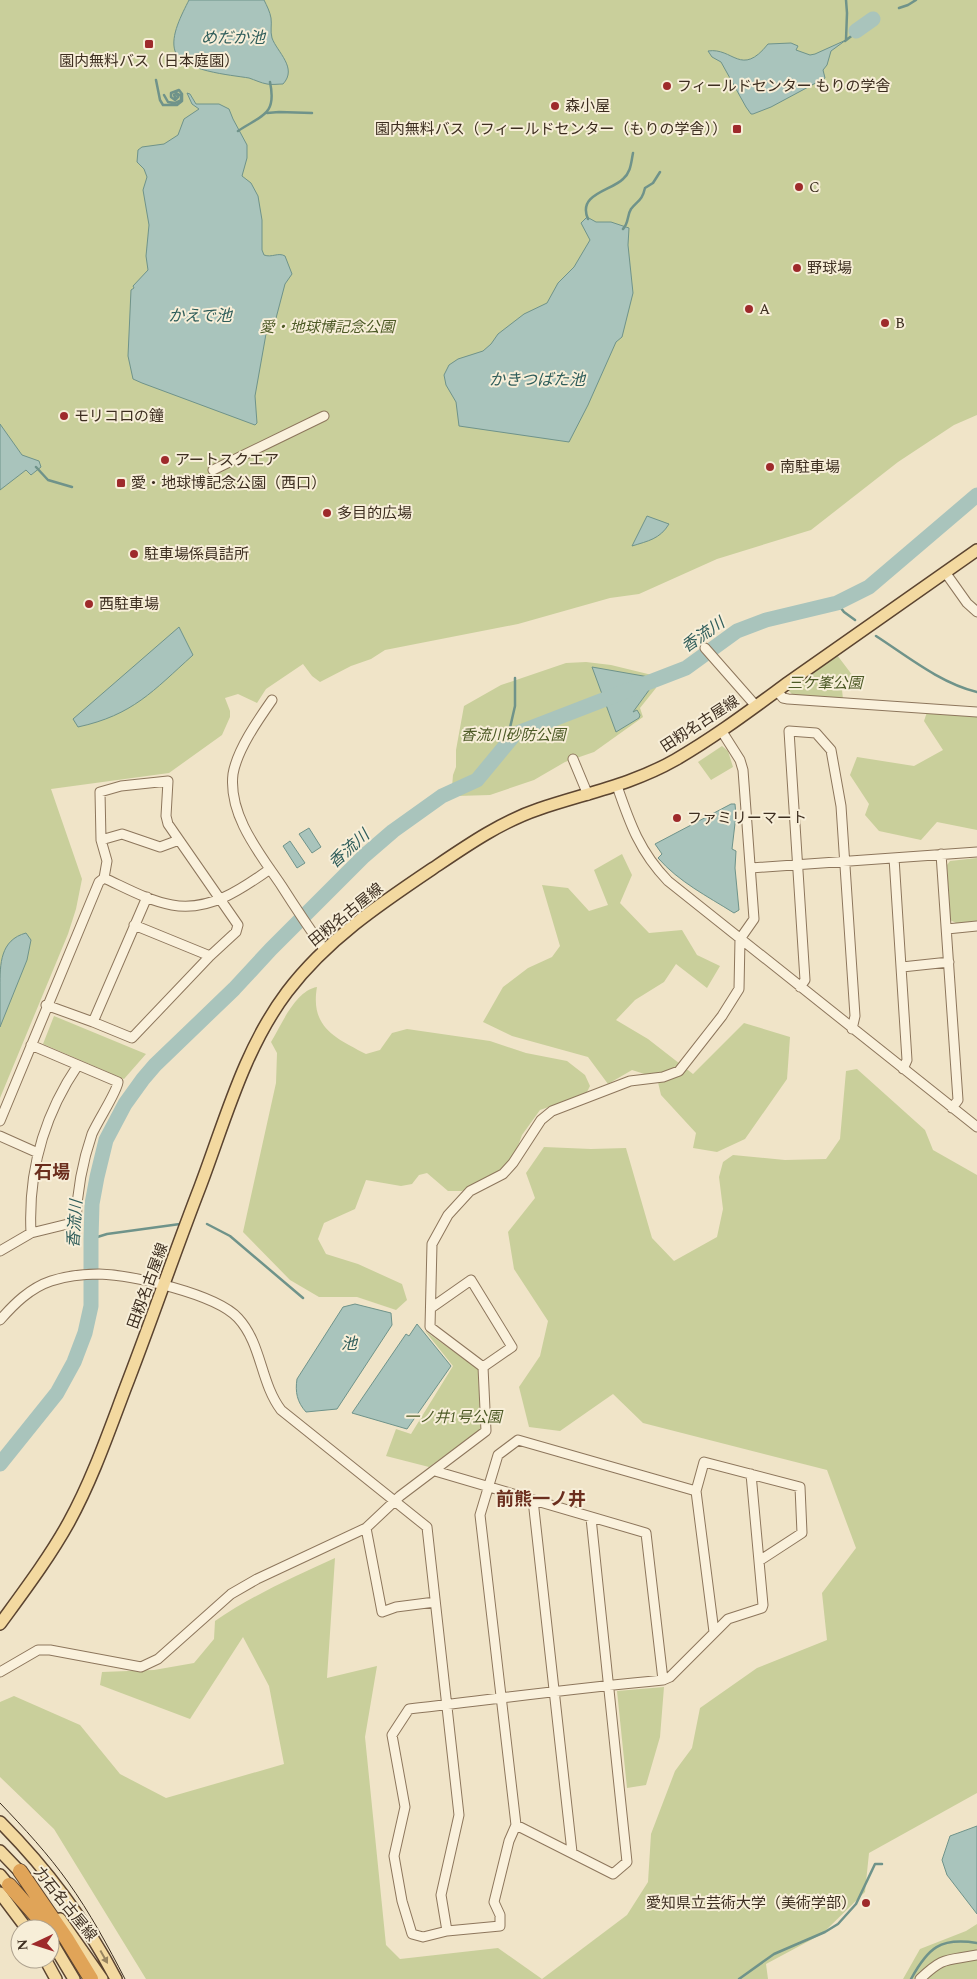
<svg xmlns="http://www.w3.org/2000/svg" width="977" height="1979" font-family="Spectral,'Noto Sans JP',serif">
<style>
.green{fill:#c9cf9b}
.water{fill:#a9c4bc;stroke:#6f938a}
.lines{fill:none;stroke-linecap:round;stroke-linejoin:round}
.stream{stroke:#6f938a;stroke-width:2.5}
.river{stroke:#a9c4bc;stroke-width:15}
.minor-casing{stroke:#8d765c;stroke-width:11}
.major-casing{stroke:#5b4430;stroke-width:14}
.highway-casing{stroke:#5b4430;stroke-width:16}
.minor{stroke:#faf1dc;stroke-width:9}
.major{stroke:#f3d9a0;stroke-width:11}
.highway{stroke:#e0a458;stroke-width:14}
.tram{stroke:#3d2e20;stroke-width:1}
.oneway{fill:#988460}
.poi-dot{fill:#9e2a2b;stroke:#f7eed8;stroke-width:2}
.labels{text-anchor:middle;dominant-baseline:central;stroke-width:4;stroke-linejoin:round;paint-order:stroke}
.poi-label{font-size:15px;fill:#3d2e20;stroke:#f7eed8;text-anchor:start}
.park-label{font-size:15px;font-style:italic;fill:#4d5a26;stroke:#f7eed8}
.street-label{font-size:15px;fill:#3d2e20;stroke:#f7eed8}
.water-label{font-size:16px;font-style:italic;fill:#2f5d5a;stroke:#f7eed8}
.quarter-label{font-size:18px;font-weight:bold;fill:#6b2e1e;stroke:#f7eed8}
</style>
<rect width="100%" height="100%" fill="#f0e4c8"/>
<path class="green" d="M0 0H977V415L954 425 898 462 811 530 717 559 639 594 610 598 518 624 385 650 371 659 351 666 320 682 312 676 303 664 266 689 257 703 238 694 225 698 230 711V717L222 735 169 773 51 789 82 879 76 909 68 934 0 1098Z
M837 655 856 680 841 681 843 699 794 696 788 690Z
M586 662 611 665 652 675 656 688 640 708 643 717 594 752 565 762 534 780 490 795 457 796 452 787 453 775 456 767V750L464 706 501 685 566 663Z
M927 712 977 716V830L937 822 921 840 879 831 865 815 869 804 850 775 857 757 914 766 943 750 924 721Z
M722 746 728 751 733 767 711 780 698 762Z
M622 854 632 875 620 903 649 933 682 930 697 955 720 966 707 988 676 964 664 982 635 1000 616 1020 648 1039 693 1074 744 1023 790 1037 787 1079 745 1139 717 1152 693 1148 696 1133 661 1095 657 1078 632 1070 608 1084 588 1057 512 1036 483 1022 503 987 528 968 552 957 560 946 542 885 568 888 589 911 608 905 594 870Z
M977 858V922L956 923 950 920 947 865 950 861Z
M317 987C310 1027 335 1038 366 1054L380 1050 392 1033 407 1029 490 1041 526 1053 567 1061 585 1075 590 1086 586 1094 540 1110 522 1135 515 1154 507 1167 462 1191H448L427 1173 419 1175 412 1184 401 1186 366 1180 355 1209 324 1223 318 1239 326 1254 358 1264 402 1284 407 1300 396 1310 357 1297H319L290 1280 243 1232 276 1083 277 1053 271 1042C282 1024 295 991 317 987Z
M54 1016 146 1054 124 1079 43 1044Z
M857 1069 925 1130 933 1150 977 1175V1793L869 1853 865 1892 822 1934 766 1964 768 1979H146L54 1829 0 1777V1702L14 1696 80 1725 120 1774 166 1798 284 1764 269 1686 243 1637 190 1719 100 1685 102 1672 154 1670 194 1663 214 1639 215 1621C253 1595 293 1577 335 1558L327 1678 377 1666 365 1737 386 1945 400 1959 498 1948 542 1979 627 1915 648 1882 651 1834 675 1771 692 1748 700 1708 757 1668 827 1640 822 1593 856 1548 827 1470 643 1423 613 1394 560 1431 529 1427 519 1387 540 1356 548 1321 514 1269 508 1232 535 1198 526 1173 544 1147 591 1149 626 1148 652 1238 674 1261 717 1237 723 1209 719 1177 723 1162 733 1155 785 1160 826 1159 840 1139 846 1071Z
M425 1331 478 1369 481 1429 429 1467 386 1456 396 1429 411 1434 453 1366Z
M664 1687 660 1737 646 1785 627 1788 617 1691Z
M977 1924V1979H903L920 1949 966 1931Z"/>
<path class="water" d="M189 0H264C267 6 270 12 271 18 272 25 270 31 272 38 277 52 298 68 283 84 278 84 272 85 267 84 261 83 255 80 249 78 231 75 181 71 175 51 170 36 182 14 189 0Z
M846 40 831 51 827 65 823 70 825 78 771 107 753 114H751L746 107 721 62 712 57 708 51C733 47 741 78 768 44L791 43 798 46 796 50 810 55 815 54Z
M187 93 190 94 196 104H219L229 109 233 119 247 145V158L242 176 251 183 258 196 262 220V250L264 255C272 258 278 252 285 256L292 274 285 284 275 322 266 334 255 396 257 423 255 425 142 383 133 379 128 356 131 290 134 288 133 286 148 270 146 256 149 225 143 190 147 177 144 169 137 162 138 150 142 147 164 144 178 135 184 119 199 109 192 104Z
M587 217 596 222H611L629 228 628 245 633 293 622 337 616 342 588 405 569 442 459 426 456 402 446 385 444 375 449 365 458 359 483 351 491 344 498 334 524 314 547 303 558 283 574 267 590 240 581 223Z
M0 424 22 455 39 461 41 467 31 475 26 470 0 490Z
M647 516 669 524C660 539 648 541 632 546Z
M179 627 193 655C153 691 133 715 78 727L73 719Z
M592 667 649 677 652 686 633 712 637 710 640 715 639 718 616 732Z
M731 804H735L736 815 732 849 736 851 735 868 739 910 734 913C707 896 679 882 658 858L662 854 655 844Z
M309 828 321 847 312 853 299 834Z
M290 841 305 863 297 868 283 846Z
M26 933 31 940 27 960 0 1027C0 1014 0 1000 0 987 0 964 0 940 26 933Z
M355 1304 391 1313 392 1325 337 1409 306 1412C297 1402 295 1392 297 1379L343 1307Z
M417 1324 451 1366 407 1429 352 1413 406 1334 409 1336Z
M977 1826V1914L947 1875 942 1860 950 1836Z"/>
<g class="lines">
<path class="stream" d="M899 8 908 5 916 0
M846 40 847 13 846 0
M845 41 854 34
M156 80 160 100 163 105H177L182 101V94L179 90 171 93V97L175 100 178 97 177 94 174 95 175 97
M164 95 168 102 175 103 181 100V96L175 92
M267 113 279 112 312 113
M238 131C262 115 277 115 270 82
M588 219C577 194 611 191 623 179 631 172 631 163 633 153
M623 229C629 223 627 215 631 209 638 200 642 201 645 188L653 183 660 172
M36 467 48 480 72 487
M837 603 844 612 855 620
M876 636C907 656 940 683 977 692
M506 745 515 706V678
M207 1224 230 1236 303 1298
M91 1239 107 1234 180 1224
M739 1979 774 1954 825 1932 838 1924 856 1904 875 1864H882
M911 1979C928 1948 940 1937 977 1943"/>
<path class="river" d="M856 31 873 19
M0 1464 57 1393 74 1362 85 1333 91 1306V1239L92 1204 97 1177 106 1140 125 1104 143 1079 155 1065 234 989 271 949 364 856 393 831 442 796 477 780 515 734 686 668 737 631 766 620 837 603 869 587 977 495"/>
<defs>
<path id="minor" d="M213 470 324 416
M945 572 967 603 977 612
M705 648 756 706
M777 691 783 698 788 699 977 712
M272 700C258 720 237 750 233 774 228 815 260 854 281 885 295 907 309 928 324 949
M573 759 588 795
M617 786C630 824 640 852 668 881L977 1127
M101 840 122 834 160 847 179 840
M941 854 958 1100 952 1108
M894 858 907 1060 903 1069
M751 868 977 852
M134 925 210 956
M947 929 977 926
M902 967 949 962
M800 987 805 980 789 731 816 733 831 750 841 806 855 1016 852 1029
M46 1005 93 1022 132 1038 210 956 236 932 238 925 168 824 166 816 168 781 121 786 100 792 101 840 107 861 104 878
M93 1022 147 897
M0 1121 99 882 104 878C126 888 149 901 172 905 209 912 242 889 270 869
M0 1136 38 1153
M31 1233C28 1172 44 1115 78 1065
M0 1251 31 1233 76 1222C77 1192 82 1163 92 1134 98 1120 117 1092 118 1082L31 1045
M431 1308 471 1280 512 1347 483 1367
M0 1320C14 1304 30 1288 51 1281 66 1276 83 1274 99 1274 132 1275 216 1294 238 1318 262 1344 260 1382 281 1410L427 1527 459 1815 441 1895 447 1931
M435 1471 646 1533 663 1680
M696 1491 704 1462 800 1487 802 1533 759 1561
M533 1500 572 1852
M366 1528 382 1612 396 1607 435 1602
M714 1632 696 1491 518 1440 498 1455 480 1515 516 1825 509 1841 494 1902 500 1915V1926L447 1931 423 1937 412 1934 402 1901 394 1856 405 1807 392 1735 409 1709C494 1699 578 1688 663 1680L670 1677 728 1619 762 1608 763 1605 751 1474
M0 1672 38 1650H50L141 1667 158 1659 231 1594 257 1579 366 1528 400 1496 486 1431 483 1367 430 1327 432 1244 448 1215 470 1191 503 1174 513 1163 541 1120 552 1111 630 1081 663 1077 679 1071 722 1016 739 989 740 939 754 919 743 770 740 760 721 730
M516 1825 613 1874 627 1862 591 1518
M920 1979C944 1956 946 1961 977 1955"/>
<path id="major" d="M0 1624C24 1591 49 1558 69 1522 92 1480 108 1434 125 1389 151 1322 174 1254 200 1187 225 1121 244 1049 287 992 328 938 383 902 438 865 469 844 503 821 539 809 586 793 631 785 675 760 715 737 752 709 789 682 852 638 914 594 977 550
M0 1822C47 1869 85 1920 116 1979
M0 1851 24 1876
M0 1875 14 1892
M0 1893 27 1929
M60 1919 102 1979
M50 1939 74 1979
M45 1959 56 1979"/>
<path id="highway" d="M20 1871 66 1938 91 1979
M9 1885 48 1929"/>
</defs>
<use href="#minor" class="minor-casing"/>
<use href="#major" class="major-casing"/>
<use href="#highway" class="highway-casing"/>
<use href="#minor" class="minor"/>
<use href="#major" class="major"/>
<use href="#highway" class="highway"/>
<path class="tram" d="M0 1803C24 1828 48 1854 68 1882 90 1913 108 1946 125 1979"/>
</g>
<defs><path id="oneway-solid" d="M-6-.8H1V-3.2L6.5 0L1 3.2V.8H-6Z" transform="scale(1.25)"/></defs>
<use class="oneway" href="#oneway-solid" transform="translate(104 1957) rotate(61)"/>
<g class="poi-dot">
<rect x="144" y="39" width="10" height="10" rx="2.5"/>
<circle cx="667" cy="86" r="5"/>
<circle cx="555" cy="106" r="5"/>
<rect x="732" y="124" width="10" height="10" rx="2.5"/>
<circle cx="799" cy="187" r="5"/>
<circle cx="797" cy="268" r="5"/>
<circle cx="749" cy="309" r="5"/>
<circle cx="885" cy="323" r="5"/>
<circle cx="64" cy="416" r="5"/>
<circle cx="165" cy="460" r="5"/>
<circle cx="770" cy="467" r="5"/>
<rect x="116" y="478" width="10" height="10" rx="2.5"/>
<circle cx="327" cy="513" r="5"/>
<circle cx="134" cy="554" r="5"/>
<circle cx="89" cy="604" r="5"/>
<circle cx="677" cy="818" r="5"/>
<circle cx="866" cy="1903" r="5"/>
</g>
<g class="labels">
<g class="poi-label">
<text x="149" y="61" text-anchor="middle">園内無料バス（日本庭園）</text>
<text x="677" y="86">フィールドセンター もりの学舎</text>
<text x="565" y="106">森小屋</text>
<text x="727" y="129" text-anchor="end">園内無料バス（フィールドセンター（もりの学舎））</text>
<text x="809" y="187">C</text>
<text x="807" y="268">野球場</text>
<text x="759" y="309">A</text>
<text x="895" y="323">B</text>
<text x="74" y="416">モリコロの鐘</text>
<text x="175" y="460">アートスクエア</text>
<text x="780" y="467">南駐車場</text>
<text x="131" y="483">愛・地球博記念公園（西口）</text>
<text x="337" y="513">多目的広場</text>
<text x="144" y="554">駐車場係員詰所</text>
<text x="99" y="604">西駐車場</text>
<text x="687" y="818">ファミリーマート</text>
<text x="856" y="1903" text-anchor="end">愛知県立芸術大学（美術学部）</text>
</g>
<g class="park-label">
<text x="327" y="327">愛・地球博記念公園</text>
<text x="825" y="683">三ケ峯公園</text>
<text x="513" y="735">香流川砂防公園</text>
<text x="453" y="1417">一ノ井1号公園</text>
</g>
<g class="street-label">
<text transform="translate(700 724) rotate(-33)">田籾名古屋線</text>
<text transform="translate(346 915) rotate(-39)">田籾名古屋線</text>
<text transform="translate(148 1286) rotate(-70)">田籾名古屋線</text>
<text transform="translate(65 1904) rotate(51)">力石名古屋線</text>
</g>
<g class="water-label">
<text x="233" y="38">めだか池</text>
<text x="200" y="316">かえで池</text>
<text x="537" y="380">かきつばた池</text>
<text transform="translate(703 635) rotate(-35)">香流川</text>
<text transform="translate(349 849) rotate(-42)">香流川</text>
<text transform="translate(75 1224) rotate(-86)">香流川</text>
<text x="349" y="1344">池</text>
</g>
<g class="quarter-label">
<text x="52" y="1172">石場</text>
<text x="541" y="1499">前熊一ノ井</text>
</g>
</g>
<g transform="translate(35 1944) rotate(266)"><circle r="24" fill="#f7eed8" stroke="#ada18e"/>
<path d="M0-4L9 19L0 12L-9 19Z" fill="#9e2a2b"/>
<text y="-8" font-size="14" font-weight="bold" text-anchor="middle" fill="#3d2e20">N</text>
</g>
</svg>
